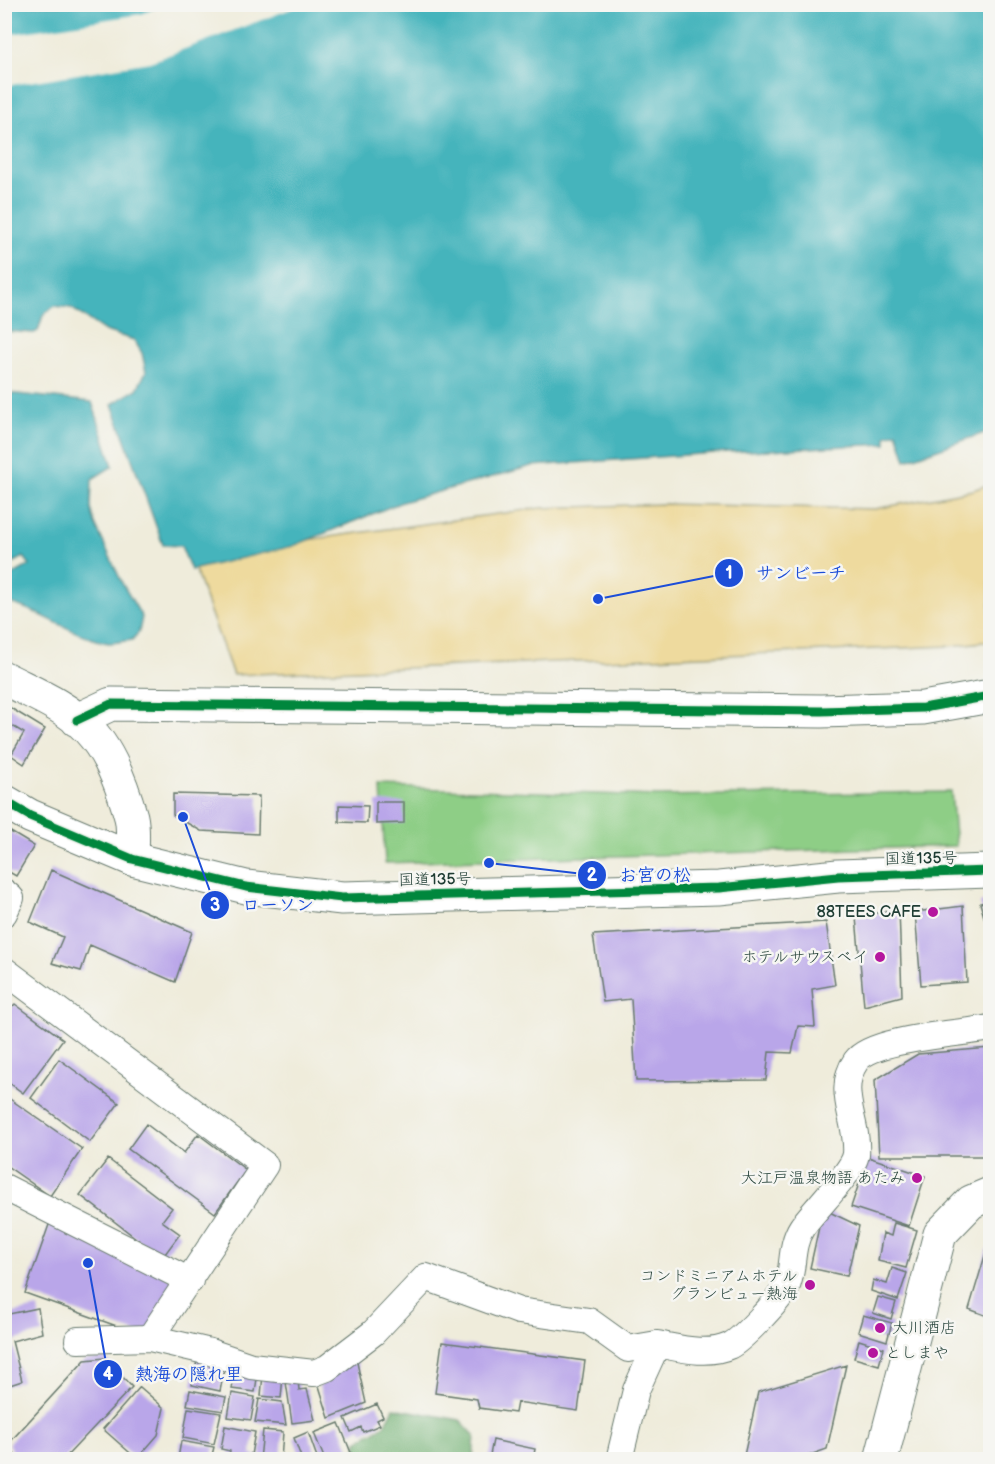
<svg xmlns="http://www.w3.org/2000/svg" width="995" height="1464" font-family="'Balsamiq Sans','Klee One',sans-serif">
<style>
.green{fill:#8ece86;stroke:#56865d;stroke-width:1.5}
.forest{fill:#72b173;stroke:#487754;stroke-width:1.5}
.sand{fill:#eeda9e;stroke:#868c69;stroke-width:1.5}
.water{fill:#44b4bc;stroke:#327878;stroke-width:1.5}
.pier{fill:#efecdb}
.building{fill:#b9a6e9}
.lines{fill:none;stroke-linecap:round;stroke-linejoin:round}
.street-casing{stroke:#687a6e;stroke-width:28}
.secondary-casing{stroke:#687a6e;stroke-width:35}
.highway-casing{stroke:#687a6e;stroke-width:35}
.street{stroke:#fff;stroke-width:26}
.secondary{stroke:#fff;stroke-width:33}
.highway{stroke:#fff;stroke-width:33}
.cycleway-casing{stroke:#f6f6f2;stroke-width:13}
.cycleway{stroke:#00873e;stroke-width:9}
.poi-dot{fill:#b5179e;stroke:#f6f6f2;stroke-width:2}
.labels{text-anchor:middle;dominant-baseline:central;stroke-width:5;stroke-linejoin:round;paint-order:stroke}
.street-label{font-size:16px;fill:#1f3d34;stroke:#f6f6f2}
.poi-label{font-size:16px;fill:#1f3d34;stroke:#f6f6f2;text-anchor:end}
.leader{fill:none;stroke:#1d4ed8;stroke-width:2}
.callout-dot{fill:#1d4ed8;stroke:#f6f6f2;stroke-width:2}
.mark-label{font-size:18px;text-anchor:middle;font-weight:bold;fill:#fff}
.callout-label{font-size:18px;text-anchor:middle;font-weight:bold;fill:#1d4ed8;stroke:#f6f6f2;stroke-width:5;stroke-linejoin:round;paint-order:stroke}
</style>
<rect width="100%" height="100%" fill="#f6f6f2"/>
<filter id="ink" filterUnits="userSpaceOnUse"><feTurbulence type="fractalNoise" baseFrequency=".0167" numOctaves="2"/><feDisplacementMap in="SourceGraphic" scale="12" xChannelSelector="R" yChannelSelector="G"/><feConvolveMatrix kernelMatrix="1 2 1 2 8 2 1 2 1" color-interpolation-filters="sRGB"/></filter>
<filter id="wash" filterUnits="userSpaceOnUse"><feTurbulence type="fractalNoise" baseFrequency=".008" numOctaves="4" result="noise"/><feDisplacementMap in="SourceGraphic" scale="24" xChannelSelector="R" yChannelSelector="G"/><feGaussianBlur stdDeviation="1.35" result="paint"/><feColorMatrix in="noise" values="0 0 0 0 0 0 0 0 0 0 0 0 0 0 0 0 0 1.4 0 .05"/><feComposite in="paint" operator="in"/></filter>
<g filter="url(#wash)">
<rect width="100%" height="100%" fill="#efecdb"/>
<path class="green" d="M381 787 657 796 951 792 956 846 385 863Z"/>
<path class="forest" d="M394 1408 460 1420 475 1436 473 1459H361L356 1455 357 1441 385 1425Z"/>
<path class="sand" d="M990 484V641L951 646 233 675 190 556 541 508 665 504 875 509 973 490Z"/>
<path class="water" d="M4 5H990V431L906 460 897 432 886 436V444L728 452 532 466 402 502 293 546 191 570 181 546 163 545 112 404 137 389 146 372 142 353 134 340 105 331 71 308 55 306 43 315 38 331 34 333 5 331Z
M8 393 92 402 113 466 92 479 91 508 95 524 123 585 142 617 139 632 132 640C125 641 116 643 109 643 78 639 39 609 5 602V579L30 565 24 557 5 567 4 420 8 412Z"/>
<path class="pier" d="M166 4 301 5 150 62 5 86V35L142 14Z"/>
<g id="blocks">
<path class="building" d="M4 704 45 729 24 764 11 755 24 733 4 721Z
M173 794 259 796 258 834 201 831 173 815Z
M376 802H404V823L376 824Z
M339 805 368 806 367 823 339 822Z
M4 828 34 846 16 876 4 869Z
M51 870 192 932 175 982 90 945 81 971 52 963 63 937 30 922Z
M990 901V938L980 903Z
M963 906 967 982 921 985 915 912Z
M899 909 902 996 864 1006 856 917Z
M826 922 835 985 812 989 815 1027 798 1026 792 1053 769 1052 766 1080 636 1081 631 999 603 1002 593 935Z
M15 1004 63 1039 23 1093 4 1079V1016Z
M990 1048V1156H879L875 1080 918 1054Z
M59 1059 119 1103 90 1142 31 1098Z
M4 1095 82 1149 50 1196 4 1164Z
M146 1124 184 1153 198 1134 246 1170 215 1213 128 1149Z
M868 1157 925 1176 909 1226 851 1207Z
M108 1159 172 1208 162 1221 180 1234 162 1258 80 1195Z
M823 1209 859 1226 847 1276 810 1268Z
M51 1219 178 1282 150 1338 25 1293Z
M894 1223 917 1230 906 1268 878 1261 883 1233 891 1236Z
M990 1247V1317L969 1309 987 1249Z
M892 1268 907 1273 898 1300 871 1291 873 1280 887 1284Z
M878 1297 896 1302 891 1319 873 1313Z
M38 1308 42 1333 12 1341 22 1381 4 1387V1315Z
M863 1315 892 1323 887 1341 858 1332Z
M859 1340 884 1348 879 1365 854 1358Z
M442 1342 585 1361 578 1411 517 1402 515 1413 479 1408 477 1399 435 1393Z
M198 1356 226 1362 220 1391 192 1385Z
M105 1358 132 1387 63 1460H17L9 1443 85 1360Z
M356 1358 366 1403 329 1418 319 1386Z
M846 1365 827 1449 796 1460H743L758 1392Z
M235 1368 258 1372 255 1392 232 1389Z
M263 1374 283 1376 281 1398 261 1396Z
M298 1380 299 1390 307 1389 315 1420 292 1423 286 1382Z
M140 1387 164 1408 158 1435 137 1459 103 1429Z
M190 1390 226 1397 223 1411 187 1405Z
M232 1393 255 1397 251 1420 228 1417Z
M259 1399 282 1402 286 1425 255 1422Z
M377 1404 383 1417 377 1420 380 1425 363 1432 361 1427 351 1432 345 1418Z
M188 1408 221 1413 214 1444 183 1438Z
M339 1423 354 1460H325L314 1433Z
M225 1426 255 1432 251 1455 259 1456 258 1460H229L230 1451 221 1449Z
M263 1430 283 1432 281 1460H260Z
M308 1432 318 1460H302L294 1438Z
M493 1440 535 1449 533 1460H489Z
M181 1441 214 1447 211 1459 178 1458Z"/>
</g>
</g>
<g filter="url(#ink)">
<use href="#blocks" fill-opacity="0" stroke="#687a6e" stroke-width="1.5"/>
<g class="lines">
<defs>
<path id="street" d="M4 892 11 898 4 913
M4 970 265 1165 150 1338
M4 1187 190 1281
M78 1340 150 1338 210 1352 251 1366 314 1373 327 1368 373 1333 426 1277 519 1311 589 1321 628 1349 657 1344
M619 1460 636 1390 657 1344C679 1348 707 1356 729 1346 741 1341 779 1300 786 1288 795 1270 789 1247 802 1227 813 1211 854 1171 856 1154 859 1122 835 1091 856 1061 872 1038 961 1034 990 1028"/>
<path id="secondary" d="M4 678C33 693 66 706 88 729 109 751 123 788 131 817 134 830 132 846 132 859
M77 720 111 704 821 711 923 708 990 696
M881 1460 940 1234 971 1202 990 1194"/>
<path id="highway" d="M4 801 30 816 132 859 246 887 342 898 719 888 838 876 990 871"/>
</defs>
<use href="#street" class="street-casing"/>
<use href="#secondary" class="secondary-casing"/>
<use href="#highway" class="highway-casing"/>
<use href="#street" class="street"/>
<use href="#secondary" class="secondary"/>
<use href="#highway" class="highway"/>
<defs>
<path id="cycleway" d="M77 720 111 704 821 711 923 708 990 696
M4 801 30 816 132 859 246 887 342 898 719 888 838 876 990 871"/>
</defs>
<use href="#cycleway" class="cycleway-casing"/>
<use href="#cycleway" class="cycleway"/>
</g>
</g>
<g class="poi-dot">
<circle cx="933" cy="912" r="6"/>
<circle cx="880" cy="957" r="6"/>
<circle cx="917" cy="1178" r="6"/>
<circle cx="810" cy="1285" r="6"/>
<circle cx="880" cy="1328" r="6"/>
<circle cx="873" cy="1353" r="6"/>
</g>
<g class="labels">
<g class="street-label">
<text transform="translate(921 859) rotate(-1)">国道135号</text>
<text transform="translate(435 880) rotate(-1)">国道135号</text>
</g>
<g class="poi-label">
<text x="921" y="912">88TEES CAFE</text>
<text x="868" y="957">ホテルサウスベイ</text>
<text x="905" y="1178">大江戸温泉物語 あたみ</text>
<text x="798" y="1276">コンドミニアムホテル<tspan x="798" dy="18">グランビュー熱海</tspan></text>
<text x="892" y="1328" text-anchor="start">大川酒店</text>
<text x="885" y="1353" text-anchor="start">としまや</text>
</g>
</g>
<path class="leader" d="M598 599L729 573M489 863L592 875M183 817L215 905M88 1263L108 1374"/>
<g class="callout-dot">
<circle cx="598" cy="599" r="6"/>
<circle cx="489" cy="863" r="6"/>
<circle cx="183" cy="817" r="6"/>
<circle cx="88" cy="1263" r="6"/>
<circle cx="729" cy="573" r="15"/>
<circle cx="592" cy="875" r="15"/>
<circle cx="215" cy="905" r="15"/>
<circle cx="108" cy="1374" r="15"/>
</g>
<g class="mark-label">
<text x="729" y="579">1</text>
<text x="592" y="881">2</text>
<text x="215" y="911">3</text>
<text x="108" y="1380">4</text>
</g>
<g class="callout-label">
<text x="801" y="579">サンビーチ</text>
<text x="655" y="881">お宮の松</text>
<text x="278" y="911">ローソン</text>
<text x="189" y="1380">熱海の隠れ里</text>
</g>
<rect width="995" height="1464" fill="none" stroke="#f6f6f2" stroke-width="24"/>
</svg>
